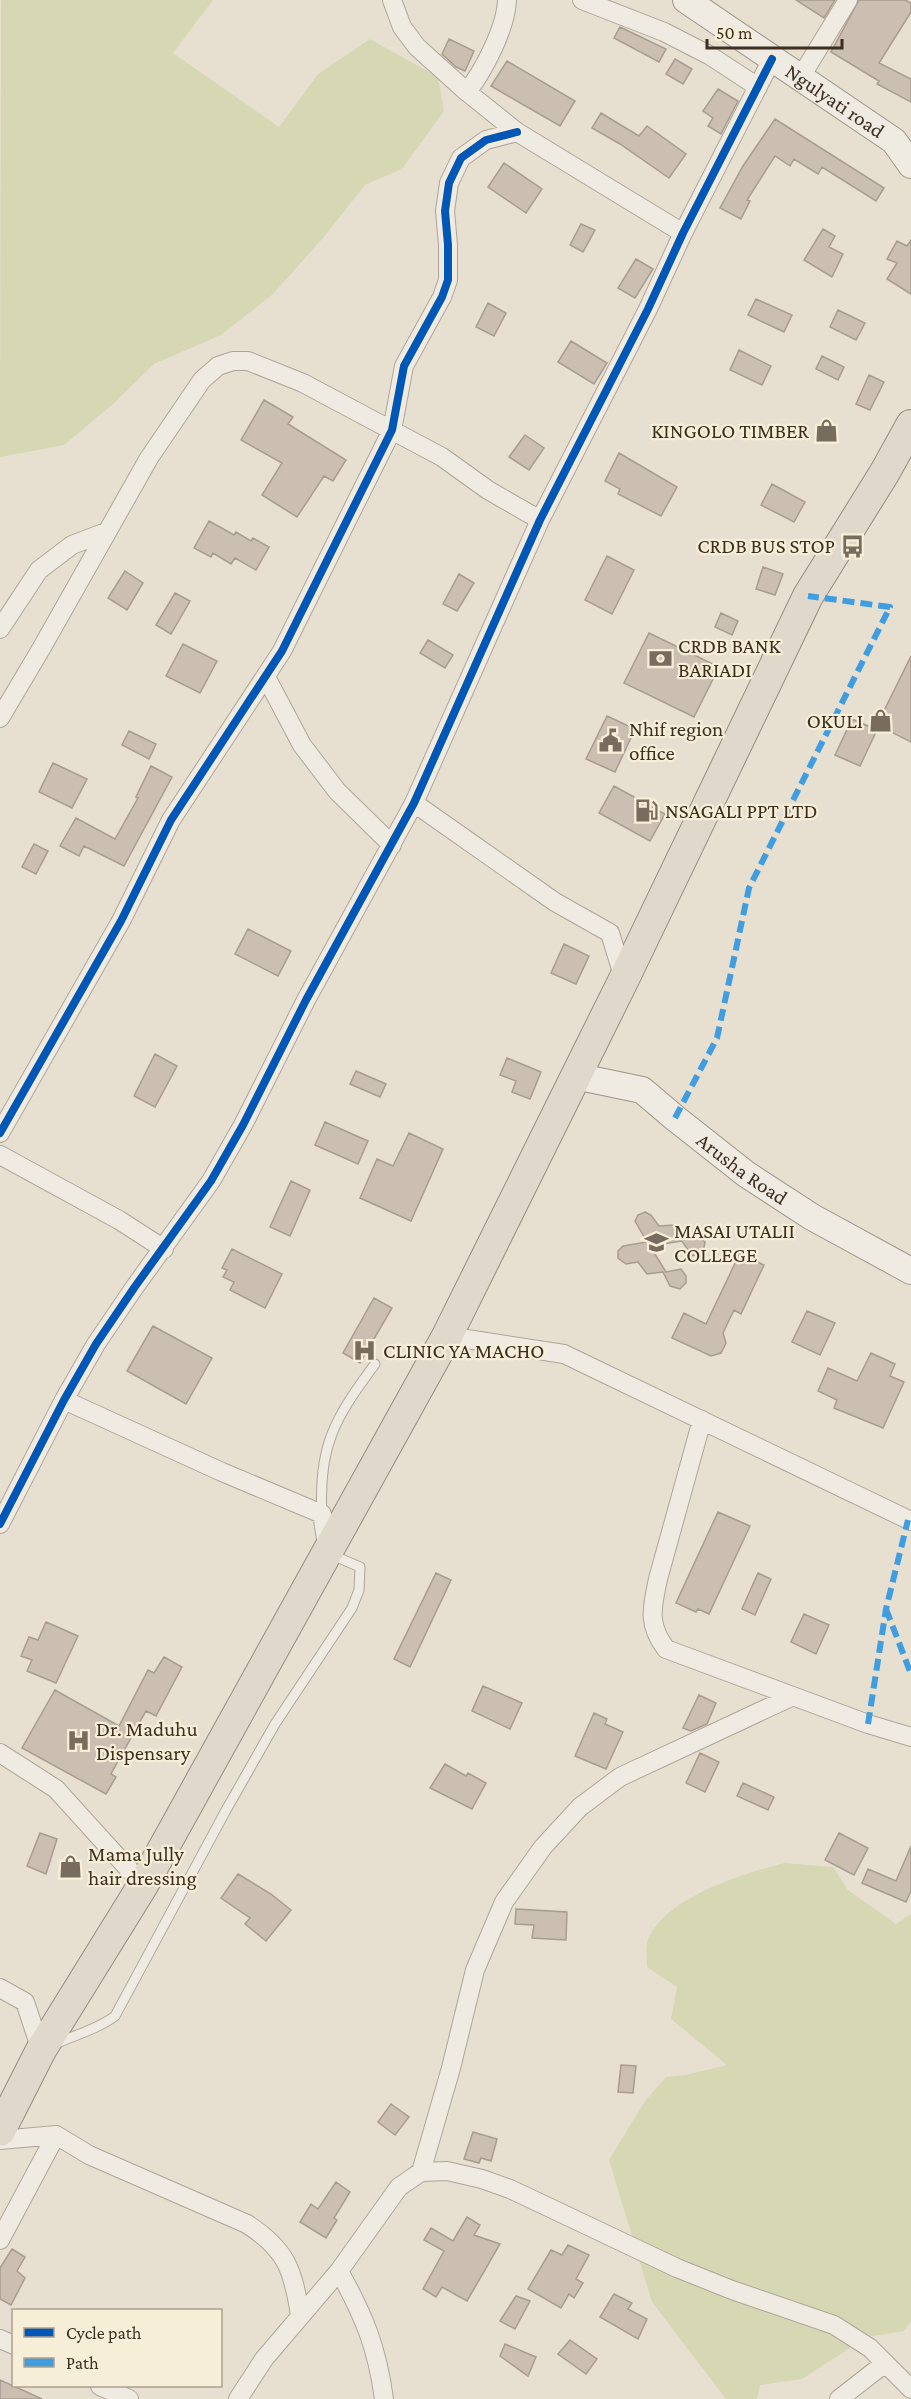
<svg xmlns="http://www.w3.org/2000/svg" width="911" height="2399" font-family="'Crimson Pro',serif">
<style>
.green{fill:#d6d7b3}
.building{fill:#cbbfb2;stroke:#a89c90;stroke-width:1.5}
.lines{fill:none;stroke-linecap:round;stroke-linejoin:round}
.service-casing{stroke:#ada599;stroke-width:11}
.minor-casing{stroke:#ada599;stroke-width:20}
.secondary-casing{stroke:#9c958a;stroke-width:28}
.trunk-casing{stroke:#928b80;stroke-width:32}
.service{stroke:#efebe3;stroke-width:9}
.minor{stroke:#efebe3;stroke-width:18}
.secondary{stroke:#efebe3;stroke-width:26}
.trunk{stroke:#e0d9cb;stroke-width:30}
.quiet{stroke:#3f9de0;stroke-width:6;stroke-dasharray:12 6;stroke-linecap:butt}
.cycleway-casing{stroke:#f7eed8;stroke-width:11}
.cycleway{stroke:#0057b8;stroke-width:8}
.labels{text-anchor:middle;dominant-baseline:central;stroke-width:4.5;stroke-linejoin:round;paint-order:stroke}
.street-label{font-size:21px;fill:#3d2e20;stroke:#f7eed8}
.poi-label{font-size:21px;fill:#3d2e20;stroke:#f7eed8;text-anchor:start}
</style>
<rect width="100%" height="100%" fill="#e7e0d1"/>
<path class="green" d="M1 0H213L173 53 279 127 318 74 370 39 438 77 444 111 402 169 365 185 323 238 273 294 221 335 154 364 112 405 64 445 0 457Z
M784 1863 833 1867 848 1890 896 1924 911 1914V2321L904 2331 867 2337 802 2379 760 2385 757 2399H726L652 2302 609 2160 645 2101 666 2077 686 2075 727 2065 671 2019 677 1987 647 1967C647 1958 645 1943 650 1935 672 1895 743 1874 784 1863Z"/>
<path class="building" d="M796 0H835L824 18Z
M859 0H905L911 3V12L879 63 911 79V102L877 84 879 81 831 52Z
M620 27 666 49 659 62 614 38Z
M449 39 474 51 465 71 456 67 442 54Z
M675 59 692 69 683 84 666 74Z
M507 61 575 101 560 126 491 86Z
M718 89 738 101 721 134 708 126 713 118 703 111Z
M601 113 639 136 647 126 686 154 669 178 620 144 592 128Z
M775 119 884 188 876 201 822 167 818 174 794 159 790 166 775 156 747 200 750 201 741 219 720 208 743 166Z
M504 163 542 189 526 213 488 187Z
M581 224 595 230 583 252 570 245Z
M823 229 835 236 829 247 843 254 832 277 804 260Z
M911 240V294L887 279 897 263 887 259 897 241 907 246Z
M636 259 653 269 635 298 618 288Z
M756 299 792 315 784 332 748 315Z
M488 303 506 313 494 336 476 327Z
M838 310 865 323 856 340 830 327Z
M571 341 607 363 594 384 558 362Z
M739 350 771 366 762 385 730 370Z
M822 356 844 367 838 380 816 369Z
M869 375 884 382 870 410 856 404Z
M264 400 293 417 288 424 346 460 333 481 324 476 297 517 262 495 282 463 241 440Z
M525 435 544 448 529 470 509 457Z
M619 453 677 487 661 516 618 494 620 489 605 481Z
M772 484 805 502 794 522 761 505Z
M209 521 234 535 236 532 251 541 253 538 269 547 256 570 235 558 231 564 213 553 211 557 194 548Z
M607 556 634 570 612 614 585 600Z
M763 567 783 574 775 595 756 589Z
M125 571 143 583 127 610 108 598Z
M459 574 474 583 457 611 443 604Z
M175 593 190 601 171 634 156 625Z
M721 613 738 621 732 635 715 627Z
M649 633 719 667 694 717 624 683Z
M428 640 453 655 445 668 420 653Z
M183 644 217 661 200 693 166 676Z
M911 656V742L877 725Z
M607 716 635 729 615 772 586 759Z
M852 719 877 730 860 766 835 755Z
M129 731 156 744 149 759 122 745Z
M53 763 87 779 72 808 39 792Z
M151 766 172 777 124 866 84 846 79 856 60 846 76 818 115 839 138 798 136 797Z
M614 786 665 814 650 841 599 813Z
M34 844 48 851 36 874 22 867Z
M248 929 291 951 278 976 235 954Z
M564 944 589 956 576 984 551 973Z
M155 1054 177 1066 155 1107 134 1096Z
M507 1058 541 1072 530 1099 512 1092 516 1081 500 1075Z
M356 1071 386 1084 380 1097 350 1084Z
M325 1122 368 1141 358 1164 315 1145Z
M409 1133 443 1149 411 1221 360 1198 377 1159 393 1166Z
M291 1181 310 1190 290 1236 270 1227Z
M645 1212 651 1215 659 1226 675 1225 686 1238 697 1236 705 1242 703 1253 692 1256 682 1241 650 1246 666 1272 681 1269 686 1276V1283L680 1289 670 1286 663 1272 647 1274 638 1262 626 1264 618 1258V1251L623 1246 647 1242 635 1221 638 1215Z
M232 1249 282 1274 265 1308 230 1290 234 1282 223 1277 227 1270 222 1268Z
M740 1253 764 1265 741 1314 734 1310 723 1333 726 1343 721 1353 711 1356 672 1338 684 1313 706 1324Z
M374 1298 392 1308 360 1363 343 1353Z
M807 1311 835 1323 820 1355 792 1342Z
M153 1326 212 1358 186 1404 127 1371Z
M871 1353 895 1364 890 1376 904 1382 883 1428 834 1408 837 1400 818 1391 828 1368 857 1381Z
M718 1512 750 1526 709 1614 698 1609 696 1612 676 1603Z
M436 1573 451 1580 410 1667 394 1659Z
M758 1573 771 1579 755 1615 742 1609Z
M804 1614 829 1625 816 1654 791 1642Z
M46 1622 78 1636 56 1683 27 1671 32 1660 21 1656 29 1637 38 1640Z
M164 1657 182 1667 156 1716 146 1711 111 1774 116 1777 106 1794 22 1748 55 1690 119 1726 148 1670 154 1673Z
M483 1686 522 1703 510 1729 472 1711Z
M699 1695 716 1703 707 1724 691 1731 683 1728Z
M594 1713 607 1719 605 1724 623 1732 606 1769 575 1756Z
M700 1753 719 1762 705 1792 686 1783Z
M445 1764 466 1776 468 1773 486 1783 472 1809 430 1788Z
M743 1783 774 1797 768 1810 737 1796Z
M40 1833 57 1839 46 1874 27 1866Z
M839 1833 868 1848 854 1875 825 1860Z
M911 1846V1891L906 1902 862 1883 868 1869 896 1881Z
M238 1874 271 1894 291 1910 266 1941 245 1924 250 1918 221 1898Z
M516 1909 567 1912 566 1940 532 1938 534 1925 515 1924Z
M621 2065 636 2066 633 2093 618 2092Z
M391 2104 409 2117 395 2135 378 2122Z
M473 2132 497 2139 491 2161 481 2158 479 2163 464 2159Z
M336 2182 350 2192 334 2218 337 2220 326 2238 300 2222 311 2204 318 2209Z
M467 2217 480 2225 474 2235 500 2244 467 2301 442 2287 436 2297 423 2289 444 2251 424 2240 431 2228 453 2241Z
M568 2245 589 2255 576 2279 583 2283 574 2298 569 2294 561 2308 528 2289 551 2250 562 2255Z
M12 2249 25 2257 17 2271 25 2278 11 2305 0 2299V2268Z
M614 2294 632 2303 628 2309 647 2319 638 2339 600 2317Z
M516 2296 530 2301 515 2329 500 2321Z
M570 2340 597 2359 586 2374 558 2354Z
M505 2344 536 2357 528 2376 500 2356Z
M0 2380 42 2399H0Z"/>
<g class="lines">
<defs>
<path id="service" d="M322 1514C318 1446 335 1418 375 1364
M55 2044C75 2035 98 2029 115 2016L225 1812 275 1724 352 1608 359 1590 360 1567 332 1555"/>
<path id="minor" d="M392 0 402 27 417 47 467 92 517 132 683 233
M582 0 664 32 709 55 758 87
M800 78 848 0
M467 92C484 70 506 28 507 0
M0 629 39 570 72 545 106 532
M266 677 302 745 337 791 392 845
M0 718 41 649 149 458 202 380 218 366 233 361H248L303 383 442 457 488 490 540 520
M414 803 555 902 610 933 624 979
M0 1133 121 921 171 820 282 651 392 430 404 366 442 297 448 280V245L445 211 449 183 461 158 486 140 517 132
M0 1155 119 1220 164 1249
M447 1336 564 1354 911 1521
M64 1400 222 1472 322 1514 328 1551
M702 1420 658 1579C652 1608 647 1624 666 1649L868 1724 911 1737
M0 1524 64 1400 96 1344 134 1288 211 1181 243 1125 306 1000 414 803 540 520 648 309 683 233 772 59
M0 1753 56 1789 143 1885
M0 1988 25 2002 41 2050
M0 2140 56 2135 89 2155 247 2224C287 2250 293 2270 300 2315
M421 2172 451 2068 475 1970 504 1902 543 1847 580 1807 620 1777 791 1697
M0 2240 56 2135
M339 2271C364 2316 377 2347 384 2399
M0 2339 14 2345
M100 2386 129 2399
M238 2399 264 2359 339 2271 399 2187 421 2172 447 2171 482 2179 510 2189 677 2268 732 2290 834 2325 870 2348 911 2389
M839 2399 884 2364"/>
<g id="secondary">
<path id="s1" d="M686 0 894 141 911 165"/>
<path id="s2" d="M575 1076 642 1090 675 1118 746 1174 812 1217 911 1271"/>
</g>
<path id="trunk" d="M0 2131 41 2050 143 1885 447 1336 624 979 808 596 885 472 911 425"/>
</defs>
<use href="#service" class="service-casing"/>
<use href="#minor" class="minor-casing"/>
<use href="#secondary" class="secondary-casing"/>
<use href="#trunk" class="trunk-casing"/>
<use href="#service" class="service"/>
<use href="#minor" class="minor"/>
<use href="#secondary" class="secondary"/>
<use href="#trunk" class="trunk"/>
<path class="quiet" d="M675 1118 717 1038 749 888 890 607 808 596
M886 1609 911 1674
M868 1724 886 1609 908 1520"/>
<defs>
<path id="cycleway" d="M0 1133 121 921 171 820 282 651 392 430 404 366 442 297 448 280V245L445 211 449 183 461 158 486 140 517 132
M0 1524 64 1400 96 1344 134 1288 211 1181 243 1125 306 1000 414 803 540 520 648 309 683 233 772 59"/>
</defs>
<use href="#cycleway" class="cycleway-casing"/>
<use href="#cycleway" class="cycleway"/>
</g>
<defs>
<symbol id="shop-bare" viewBox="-9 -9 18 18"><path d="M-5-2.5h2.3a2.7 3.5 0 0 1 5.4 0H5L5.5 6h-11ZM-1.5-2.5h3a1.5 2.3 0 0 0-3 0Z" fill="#786c5e" stroke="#f7eed8" stroke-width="2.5" paint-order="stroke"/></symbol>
<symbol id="bus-bare" viewBox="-9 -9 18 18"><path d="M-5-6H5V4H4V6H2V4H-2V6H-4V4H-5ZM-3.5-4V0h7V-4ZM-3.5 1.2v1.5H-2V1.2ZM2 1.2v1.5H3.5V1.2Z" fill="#786c5e" stroke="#f7eed8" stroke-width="2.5" paint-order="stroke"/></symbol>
<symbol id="bank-bare" viewBox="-9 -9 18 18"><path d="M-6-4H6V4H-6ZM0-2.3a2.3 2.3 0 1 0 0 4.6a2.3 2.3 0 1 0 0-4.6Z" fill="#786c5e" stroke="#f7eed8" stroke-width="2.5" paint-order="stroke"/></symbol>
<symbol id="civic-bare" viewBox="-9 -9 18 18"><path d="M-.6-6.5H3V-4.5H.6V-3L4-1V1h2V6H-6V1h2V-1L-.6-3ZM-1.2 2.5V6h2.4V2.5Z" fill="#786c5e" stroke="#f7eed8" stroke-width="2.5" paint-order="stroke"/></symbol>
<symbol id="fuel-bare" viewBox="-9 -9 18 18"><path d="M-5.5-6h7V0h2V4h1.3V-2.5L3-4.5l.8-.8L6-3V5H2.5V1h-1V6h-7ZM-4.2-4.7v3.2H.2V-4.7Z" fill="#786c5e" stroke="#f7eed8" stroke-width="2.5" paint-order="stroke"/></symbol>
<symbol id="university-bare" viewBox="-9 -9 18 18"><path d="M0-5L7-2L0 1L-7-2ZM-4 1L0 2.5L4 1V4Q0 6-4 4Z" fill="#786c5e" stroke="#f7eed8" stroke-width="2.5" paint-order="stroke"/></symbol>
<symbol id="hospital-bare" viewBox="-9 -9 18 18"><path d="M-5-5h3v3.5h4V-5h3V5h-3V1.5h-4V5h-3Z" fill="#786c5e" stroke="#f7eed8" stroke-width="2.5" paint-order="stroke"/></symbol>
</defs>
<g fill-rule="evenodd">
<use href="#shop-bare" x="810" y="414" width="33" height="33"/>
<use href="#bus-bare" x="836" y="530" width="33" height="33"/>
<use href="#bank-bare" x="644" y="642" width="33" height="33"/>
<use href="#shop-bare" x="864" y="704" width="33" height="33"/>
<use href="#civic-bare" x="594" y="724" width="33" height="33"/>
<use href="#fuel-bare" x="630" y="794" width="33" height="33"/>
<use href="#university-bare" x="640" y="1226" width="33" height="33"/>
<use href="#hospital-bare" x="348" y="1334" width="33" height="33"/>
<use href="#hospital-bare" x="62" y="1724" width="33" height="33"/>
<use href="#shop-bare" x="54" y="1850" width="33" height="33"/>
</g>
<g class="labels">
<g class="street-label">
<text stroke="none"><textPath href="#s1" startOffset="180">Ngulyati road</textPath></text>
<text stroke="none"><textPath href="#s2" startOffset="196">Arusha Road</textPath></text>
</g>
<g class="poi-label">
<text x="809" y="431" text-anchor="end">KINGOLO TIMBER</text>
<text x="835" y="546" text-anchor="end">CRDB BUS STOP</text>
<text x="678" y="646">CRDB BANK<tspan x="678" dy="24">BARIADI</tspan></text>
<text x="863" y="721" text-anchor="end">OKULI</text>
<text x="629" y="729">Nhif region<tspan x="629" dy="24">office</tspan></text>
<text x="665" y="811">NSAGALI PPT LTD</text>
<text x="674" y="1231">MASAI UTALII<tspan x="674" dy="24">COLLEGE</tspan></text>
<text x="383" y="1351">CLINIC YA MACHO</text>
<text x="96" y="1729">Dr. Maduhu<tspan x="96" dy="24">Dispensary</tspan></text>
<text x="88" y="1854">Mama Jully<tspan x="88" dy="24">hair dressing</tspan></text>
</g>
</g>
<rect x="12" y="2309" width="210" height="78" fill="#f7eed8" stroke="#ada18e" stroke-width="1.5"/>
<rect x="24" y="2328" width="30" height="9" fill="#0057b8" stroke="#ada18e" stroke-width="1.5"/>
<text x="66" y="2339" font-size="18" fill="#3d2e20">Cycle path</text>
<rect x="24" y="2358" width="30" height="9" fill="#3f9de0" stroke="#ada18e" stroke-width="1.5"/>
<text x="66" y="2369" font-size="18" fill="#3d2e20">Path</text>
<path d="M707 39v9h135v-9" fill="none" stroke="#3d2e20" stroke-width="3"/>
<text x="716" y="39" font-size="18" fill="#3d2e20" stroke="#f7eed8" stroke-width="4.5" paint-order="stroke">50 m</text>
</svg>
